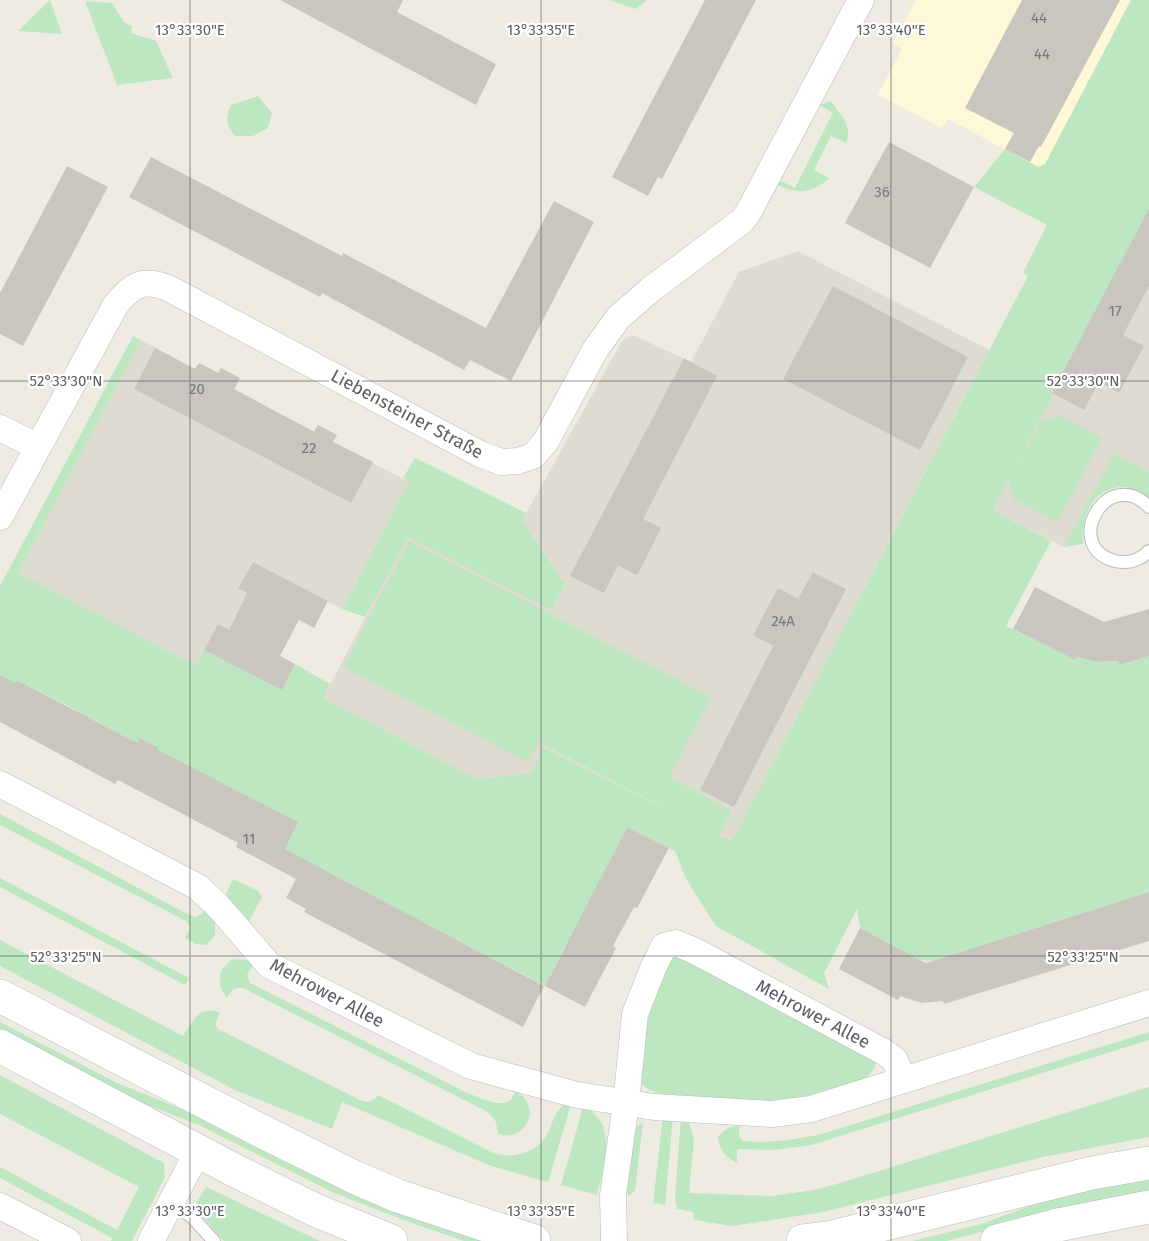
<svg xmlns="http://www.w3.org/2000/svg" width="1149" height="1241" font-family="'Fira Sans',sans-serif">
<style>
.commercial{fill:#fff8d6}
.education{fill:#dedcd1}
.green{fill:#bde7c0}
.building{fill:#c9c6bf}
.lines{fill:none;stroke-linecap:round;stroke-linejoin:round}
.lane-casing{stroke:#b7babf;stroke-width:14}
.street-casing{stroke:#b7babf;stroke-width:27}
.secondary-casing{stroke:#b8bbc1;stroke-width:34}
.lane{stroke:#fff;stroke-width:12}
.street{stroke:#fff;stroke-width:26}
.secondary{stroke:#fff;stroke-width:33}
.ticks{fill:none;stroke:#5a5e64;stroke-width:1.5;stroke-opacity:0.45}
.labels{text-anchor:middle;dominant-baseline:central;stroke-width:4.5;stroke-linejoin:round;paint-order:stroke}
.number-label{font-size:15px;fill:#76787b}
.street-label{font-size:18px;fill:#5a5e64;stroke:#fff}
.ticks-label{font-size:15px;text-anchor:middle;fill:#5a5e64;stroke:#fff;stroke-width:4.5;stroke-linejoin:round;paint-order:stroke}
</style>
<rect width="100%" height="100%" fill="#eeece2"/>
<path class="commercial" d="M916 0H1131L1045 164 1038 167 948 119 942 128 878 95 902 49 893 43Z"/>
<path class="education" d="M1149 208V473L1114 455 1064 547 993 510 1052 393Z
M798 251 989 350 732 841 544 747 531 773 477 779 323 698 408 536 552 610 565 584 522 521 622 341 633 335 691 362 739 272Z
M141 340 195 369 199 363 218 373 221 368 240 378 234 390 314 431 318 425 337 435 333 442 409 482 342 609 253 562 238 588 247 593 229 630 218 625 196 665 18 573Z"/>
<path class="green" d="M50 0 62 34 18 31Z
M610 0H647L636 9Z
M1131 0H1149V208L1011 475 1042 420 1060 416 1102 438 1057 522 1014 500 1008 480 993 510 1051 541 1006 626 1075 660 1077 657 1097 662 1118 661 1120 665 1149 656V892L932 961 921 960 860 928 857 909 824 973 829 989 716 926 686 879 675 851 627 827 576 926 569 948 565 946 545 986 425 923 404 918 406 913 306 860 283 852 298 822 155 754 158 748 140 738 137 743 96 721 74 715 76 710 17 680 15 683 0 675V586L133 336 141 340 18 573 196 665 204 650 282 690 295 664 330 684 323 698 477 779 531 773 543 747 677 814 539 742 528 762 344 667 409 541 711 697 669 777 732 810 719 835 732 841 1028 276 1023 273 1047 225 974 187 1005 149 1038 167 1045 164Z
M85 1 112 3 124 22 132 26 131 33 156 41 173 78 117 85Z
M258 96 272 113 268 128 253 136H235C226 125 225 118 231 105Z
M831 101C840 114 854 127 846 143L831 136 814 170 829 178C814 193 797 195 778 185L781 181 795 188 833 113 819 105Z
M1114 454 1149 473V499C1142 495 1132 487 1124 487 1092 487 1080 518 1083 544L1064 547Z
M415 458 526 513 522 521 565 584 552 610 408 537 365 617 342 609 409 482 403 478Z
M0 814 187 914 195 917 202 914 205 909 215 919V935L206 945 195 944 185 938 190 927 186 921 0 825Z
M0 878 189 978 185 985 0 887Z
M233 879 258 891 262 897 248 923 225 896Z
M0 940 183 1036C192 1022 199 1004 220 1013L215 1024 218 1029 360 1100C368 1103 372 1102 378 1095L491 1152C509 1159 535 1155 546 1136 554 1122 552 1115 566 1103L571 1104 548 1182 491 1166 342 1102 332 1129 237 1091 0 966Z
M680 955 876 1061 875 1067 867 1078 801 1098 776 1102H729L660 1094 648 1089 636 1079 637 1035 665 958Z
M233 959 246 960 254 964 247 975 250 983 467 1093C482 1098 510 1114 515 1091 542 1103 529 1143 498 1134L496 1122 488 1112 243 988C234 987 231 991 227 998 216 984 217 969 233 959Z
M0 1022 117 1083 211 1121 493 1241H464L406 1221 332 1192 199 1125 117 1093 0 1032Z
M1149 1032V1040L811 1145 775 1150 737 1149V1163C725 1156 720 1151 718 1137 724 1130 729 1126 739 1126V1136L743 1141C770 1144 796 1139 822 1134Z
M0 1075 164 1163 165 1177 132 1241H111L112 1238 0 1178V1167L117 1230 139 1187 0 1114Z
M1149 1087V1137L1043 1157 823 1212 732 1226 694 1220 693 1212 677 1209 675 1198 681 1117 689 1122 694 1140 689 1193 772 1196 814 1190 840 1183Z
M583 1107C619 1121 604 1166 597 1195L561 1185Z
M663 1115 673 1116 665 1205 653 1203Z
M643 1122 635 1191 629 1196 625 1192 635 1129Z
M1149 1176V1195L1029 1220 947 1241H912L981 1224 1064 1193Z
M206 1187 320 1241H224L194 1207Z"/>
<path class="building" d="M280 0H403L397 12 496 64 476 105Z
M705 0H756L662 179 658 177 648 196 612 177Z
M1022 0H1120L1041 147 1039 146 1030 162 1005 149 1014 133 965 108Z
M889 142 974 187 930 268 845 223Z
M151 157 342 256 343 253 486 328 554 201 594 222 511 381 470 360 464 370 322 293 320 297 129 197Z
M67 166 108 187 23 346 0 334V293Z
M1149 208V286L1123 335 1144 346 1119 393 1099 382 1084 410 1052 393Z
M833 286 968 357 920 450 783 379Z
M155 348 195 369 199 363 218 373 221 368 240 378 234 389 314 432 318 425 337 435 333 442 373 462 351 503 134 389Z
M684 358 717 376 643 519 661 528 638 574 636 575 618 565 604 593 570 576Z
M253 562 328 601 314 628 299 620 280 656 295 664 282 690 204 650 218 624 229 630 247 593 238 588Z
M813 572 846 589 734 807 700 790 773 646 753 635 778 588 798 599Z
M1035 587 1104 622 1149 609V656L1120 665 1118 661 1097 662 1077 657 1075 660 1013 629Z
M0 675 15 683 17 680 137 743 140 738 159 748 158 750 298 822 285 849 544 986 523 1027 304 912 306 909 286 898 296 879 236 847 238 843 118 780 115 784 0 722Z
M627 827 669 848 637 908 634 907 613 946 616 948 585 1007 545 986Z
M1149 892V941L944 1004 943 1001 921 1003 900 996 898 1000 839 969 860 928 926 963Z"/>
<g class="lines">
<defs>
<path id="lane" d="M1149 507C1107 464 1061 547 1115 561 1128 564 1140 560 1149 551
M171 1204 191 1216 214 1241"/>
<path id="street" d="M0 428 38 447
M0 517 115 306C131 285 144 277 170 289L480 454 501 462 518 461 533 456 546 441 595 350 618 318 650 290 742 221 748 213 861 0
M0 784 198 887 219 907 269 965 471 1066 577 1095 654 1107 772 1114 811 1109 1149 1003
M0 1206 68 1241
M151 1241 198 1151
M614 1241 613 1195 626 1104 635 1014 654 966 664 946 676 943 695 951 884 1052 895 1060 902 1079"/>
<path id="secondary" d="M0 996 263 1132 354 1177 398 1196 534 1241
M0 1046 232 1169 315 1210 391 1241
M803 1241 828 1238 1092 1173 1149 1163
M997 1241 1058 1225 1149 1207"/>
</defs>
<use href="#lane" class="lane-casing"/>
<use href="#street" class="street-casing"/>
<use href="#secondary" class="secondary-casing"/>
<use href="#lane" class="lane"/>
<use href="#street" class="street"/>
<use href="#secondary" class="secondary"/>
</g>
<path class="ticks" d="M190 0V1241M541 0V1241M891 0V1241M0 381H1149M0 956H1149"/>
<g class="labels">
<g class="number-label">
<text x="1039" y="18">44</text>
<text x="1042" y="54">44</text>
<text x="882" y="192">36</text>
<text x="1115" y="311">17</text>
<text x="197" y="389">20</text>
<text x="309" y="448">22</text>
<text x="783" y="621">24A</text>
<text x="249" y="839">11</text>
</g>
<g class="street-label">
<text transform="translate(407 414) rotate(28)">Liebensteiner Straße</text>
<text transform="translate(327 993) rotate(28)">Mehrower Allee</text>
<text transform="translate(813 1014) rotate(28)">Mehrower Allee</text>
</g>
</g>
<g class="ticks-label">
<text x="190" y="35">13°33'30"E</text>
<text x="541" y="35">13°33'35"E</text>
<text x="891" y="35">13°33'40"E</text>
<text x="66" y="386">52°33'30"N</text>
<text x="1083" y="386">52°33'30"N</text>
<text x="66" y="962">52°33'25"N</text>
<text x="1083" y="962">52°33'25"N</text>
<text x="190" y="1216">13°33'30"E</text>
<text x="541" y="1216">13°33'35"E</text>
<text x="891" y="1216">13°33'40"E</text>
</g>
</svg>
